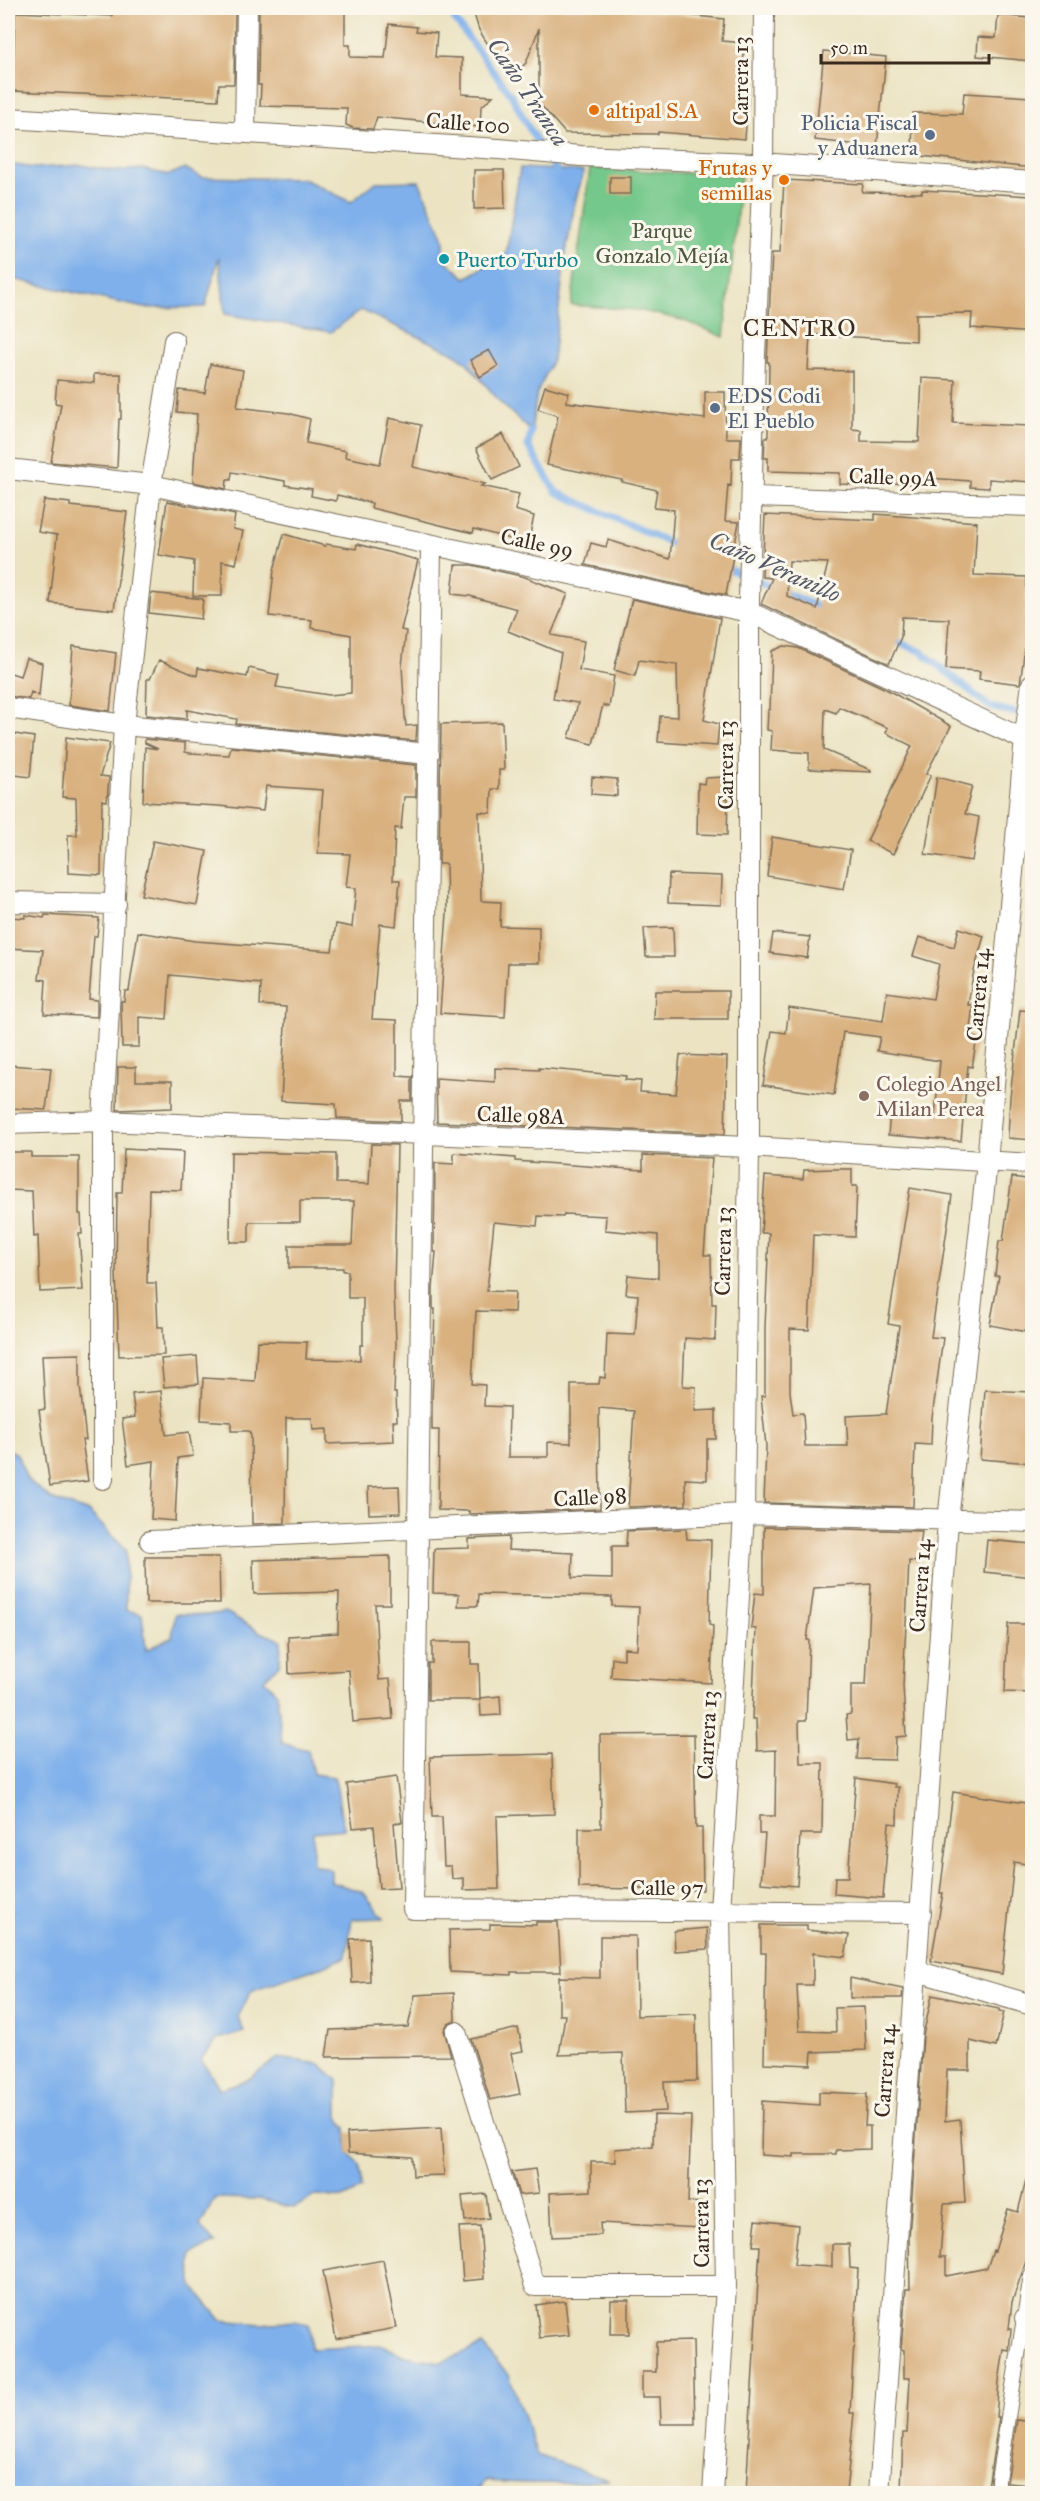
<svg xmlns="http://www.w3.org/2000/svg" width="1040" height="2501" font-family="'IM FELL Great Primer',serif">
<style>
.green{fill:#75c88b;stroke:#587954;stroke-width:1.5}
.water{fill:#7fb0eb;stroke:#5d6d84;stroke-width:1.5}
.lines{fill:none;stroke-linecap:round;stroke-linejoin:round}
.stream{stroke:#7fb0eb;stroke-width:7}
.building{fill:#d9b17f;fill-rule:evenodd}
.pedestrian-casing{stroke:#796b57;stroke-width:16}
.minor-casing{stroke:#796b57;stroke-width:22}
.pedestrian{stroke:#fff;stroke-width:14}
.minor{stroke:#fff;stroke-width:20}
.food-dot{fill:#e8710a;stroke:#fbf7ec;stroke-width:2}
.service-dot{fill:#5c6f8a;stroke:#fbf7ec;stroke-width:2}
.culture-dot{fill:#0f9aa8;stroke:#fbf7ec;stroke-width:2}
.education-dot{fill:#8d6e63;stroke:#fbf7ec;stroke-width:2}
.labels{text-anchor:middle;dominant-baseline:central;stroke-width:6;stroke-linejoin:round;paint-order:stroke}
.street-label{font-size:22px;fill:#3b2a1e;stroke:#fbf7ec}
.food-label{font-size:22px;fill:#c56008;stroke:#fbf7ec;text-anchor:start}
.service-label{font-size:22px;fill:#4e5e75;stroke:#fbf7ec;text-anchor:end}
.park-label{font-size:22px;fill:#4c593f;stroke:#fbf7ec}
.culture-label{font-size:22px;fill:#0d838f;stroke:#fbf7ec;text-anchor:start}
.education-label{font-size:22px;fill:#785e54;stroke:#fbf7ec;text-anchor:start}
.water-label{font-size:24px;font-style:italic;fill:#535966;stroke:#fbf7ec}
.neighbourhood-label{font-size:24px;letter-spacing:1.5px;fill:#3b2a1e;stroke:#fbf7ec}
</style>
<rect width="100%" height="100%" fill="#fbf7ec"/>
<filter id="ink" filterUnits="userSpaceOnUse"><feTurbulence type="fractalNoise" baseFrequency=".0167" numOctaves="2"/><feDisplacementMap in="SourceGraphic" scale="12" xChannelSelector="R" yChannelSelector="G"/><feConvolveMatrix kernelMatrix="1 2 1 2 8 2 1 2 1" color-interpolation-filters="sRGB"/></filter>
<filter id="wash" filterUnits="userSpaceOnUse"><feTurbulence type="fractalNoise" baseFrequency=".008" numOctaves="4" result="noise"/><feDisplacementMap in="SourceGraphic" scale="24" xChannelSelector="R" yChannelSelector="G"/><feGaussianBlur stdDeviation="1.35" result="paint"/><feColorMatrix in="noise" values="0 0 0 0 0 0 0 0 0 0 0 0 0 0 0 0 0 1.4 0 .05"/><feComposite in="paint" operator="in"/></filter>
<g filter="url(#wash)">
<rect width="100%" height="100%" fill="#ebe3c2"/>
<path class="green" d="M590 168 741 176 724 337 682 320 638 310 571 305Z"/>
<path class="water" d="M8 164 35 168 81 165 115 171 142 169 169 175 185 168 201 177 304 179 351 202 376 182 419 181 444 239V259L466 278 506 254 520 168 584 171 575 202 565 258 553 359 537 393 531 431 501 403 467 363 456 354 361 310 331 332 225 314 219 257 205 307 144 308 8 278Z
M8 1449 17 1454 27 1479 51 1499 89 1512 126 1550V1610L142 1614 146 1650 172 1637 175 1614 206 1615 226 1612 260 1632 281 1640 280 1663 264 1680 277 1693 282 1743 308 1750 313 1774 334 1777C340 1794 338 1812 345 1829L313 1832V1864L331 1870V1882L363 1892 384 1918 352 1919 346 1957C315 1971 283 1978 251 1991L238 2017 244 2032 218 2039 201 2059 220 2089 247 2080 278 2058 320 2064 338 2080V2117L346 2127 348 2153 360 2165 361 2189 343 2198 317 2195 294 2208 259 2199 215 2198 200 2226 215 2243 191 2254 192 2285 221 2320 261 2324 294 2321 309 2324 311 2349 382 2345 405 2356 441 2362 482 2345 509 2375 537 2455 609 2480C568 2485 528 2484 486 2481L473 2494H8Z"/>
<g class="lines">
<path class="stream" d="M446 8 511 95 544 155 556 169
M531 431 528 446 556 492 679 547
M722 566 825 610
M893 640 922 652 990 707 1027 715"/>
</g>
<g id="blocks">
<path class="building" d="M112 8H235L234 84H219L218 100 12 91 15 12 112 16Z
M259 8H345V45H350V57L385 58 389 24 417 27 416 31 437 33 435 57 462 58V94L493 96 481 107 480 127 377 117 373 129 353 128 346 125 347 108 260 106 261 85H258Z
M472 8H622L724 19 722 41 745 43 741 86 749 87 745 139 658 132V134L565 133 539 103V28L526 63 514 74 489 46 479 30Z
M998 15 1029 18 1028 27 1032 28V61L977 56 978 37 996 38Z
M824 51 886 57 877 147 815 140Z
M964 93 1032 97V168L912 155 913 113 962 114Z
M474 170H504L505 208 474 209Z
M610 177H631V194H610Z
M784 180 863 184 862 192 922 193V190L1032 196V333L971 328 972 313 916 314V341L810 334 808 370 852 371V429L861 430V441L919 442 922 378 955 380 953 423 1032 426V482L989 479V488L970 487V481L914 477V484L862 482V485L840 484V473L768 471V458H764L765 438H768L769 362H767L772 253H780Z
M489 350 498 366 480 377 470 360Z
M210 364 243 370 237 407 288 413 310 419 306 443 346 451 345 457 380 464 389 418 421 425 413 467 485 484 481 486 519 494 515 510 534 516 528 544 474 529 473 533 371 508 372 503 337 495 336 501 311 496 312 489 285 485V481L232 472 231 480H227L226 489 193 482 197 414 177 412 179 390 205 393Z
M94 374H121V419H119L117 468 51 462 61 404 55 403 57 380 94 383Z
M545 386 569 393 566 402 705 419V392H725L726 438H741L740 458H732L731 486 728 485 725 521 739 522 726 595 585 565 591 543 606 547 608 540 670 559 674 510 654 508 657 490 622 482V480L547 465 558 416 538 409Z
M503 434 519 467 492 480 476 448Z
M44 500 70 503V506L127 512 114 610 50 603 57 535 38 532Z
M167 501 235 515 233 529 243 531 236 564 222 561V596H193L194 561 159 555Z
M875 514 977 522 974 575 1027 577 1025 647 1020 684 979 679 980 671 946 669 949 619 902 617 901 637 889 664 761 604 772 578 762 577 765 515 875 520ZM789 561 828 563 817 609 787 596Z
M284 534 325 546 326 544 356 549 357 544 418 560 401 630 406 631 402 666 405 717 406 726 417 725 416 741 236 724 237 719 187 710V719L146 715 147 679H150L159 660 197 676 198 668 247 677 249 668 279 675 276 687 329 695 351 693V635L311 628 312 620 269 616 274 570Z
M455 565H472L525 577 568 594 551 635 584 641 579 670 614 676 609 707 603 705 593 744 569 738 578 703 553 699 561 653 508 631 517 609 470 596 452 594Z
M151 593 203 599 201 619 149 613Z
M632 599 720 618 704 720 719 724 717 746 658 742 660 716 678 717 677 665 639 660 635 676 614 670Z
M73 646 116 653 110 711 69 705Z
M784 646 798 648 886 689 951 726 926 774 931 775 893 854 867 841 912 746 886 733 888 728 839 707 836 713 825 709 824 750 871 770V772L809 769V753L771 750 772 731 767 730 768 710H770L772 651Z
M26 658 42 663 39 696 31 692 29 699 8 696V672L20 676Z
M502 722 504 770H499V789H492L491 813 479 812 481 901 501 902 500 926 539 927V963H508L505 1017 440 1013 447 913 446 864H439L441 724Z
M8 733 34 737 30 777 8 774Z
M66 737 110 743 100 776 109 777 107 801 102 800 101 875 69 873 68 835H77L76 798 62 797Z
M145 739 185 743V752L190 753 229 755 231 747 416 765V797H404L401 829 395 828 393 880H400L396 926 380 924 372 1019 397 1020V1076L412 1077V1101H401V1121L337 1118 336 1104 281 1101 286 1007 260 1005 261 984 170 975 167 1019 139 1017V1047H122L121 1001H124L125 991H129L138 932 195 941 332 951 336 924 352 927 356 888 346 887 350 854 318 853 323 790 266 786 263 811 219 806 143 802 145 747 158 749 145 743Z
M592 777 617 779V796L591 794Z
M725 777V798H728L727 835 697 834 698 783 704 784 705 778Z
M937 777 972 786 965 814 979 817 972 861 925 854Z
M772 837 851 850 844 889 767 876Z
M153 841 207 851 197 905 141 895Z
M669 874 722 876 721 905 668 903Z
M25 915 44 918 45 915 99 918 97 936H94L89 999 97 1000V1017L44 1014 46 980 39 979 43 950 8 948V917L25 918Z
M673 927 674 957H646L644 928Z
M959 928 984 936 973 975 968 1005H973L969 1037 977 1038 972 1067 968 1066 961 1141 888 1135 890 1112 935 1116 940 1061 877 1051 880 1037 843 1032 834 1095 763 1085 772 1031 786 1033 789 1008 883 1021 887 992 933 999 939 964 913 956 919 937 954 947Z
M773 933 810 937 807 958 770 953Z
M655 991H728V1019H654Z
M1020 1010 1032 1011V1140L1008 1138 1010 1097Z
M680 1055 727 1057 725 1134 437 1122 436 1078 495 1082V1068L539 1070V1068L626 1076 625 1080 641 1081 640 1092 676 1094Z
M8 1065 51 1068 46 1110 8 1108Z
M118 1067H136V1081H172V1108L117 1110Z
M371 1144 397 1145 394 1291 396 1342 394 1393H396L397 1421H393L394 1441 327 1444V1429L313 1430 312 1418H286L285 1523 252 1524 251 1436 249 1431H231V1422L201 1420 203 1378 255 1381 257 1341 307 1342 306 1359 360 1360V1345H363V1298H348V1271H343V1268H289V1245H352L354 1201H300V1222H249V1242H230L231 1152 336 1154V1183L369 1184Z
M124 1149 183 1152 181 1190 149 1189 147 1283H156L158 1327H163L164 1355 119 1356 116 1273 117 1193H122Z
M8 1152H31V1157H79V1214H81L82 1234H79L83 1290 40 1292 38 1236 34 1237 32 1191 8 1190Z
M454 1153 515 1158V1161L643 1170V1155L712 1158 704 1255H711L712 1304H716L715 1340 685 1338 683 1386 696 1387 695 1411 716 1410V1439H707V1480L685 1479 686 1505 628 1507 634 1411 599 1408 600 1509 469 1514V1511L438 1510 439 1430H432V1402L435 1309H433V1289L436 1252H434L435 1163 454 1164ZM564 1214 606 1216 605 1230 658 1235V1278L628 1275 626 1294 638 1295 635 1335 607 1334 605 1378 600 1377 599 1384H571V1443L548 1442V1457H508L509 1407 484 1406 485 1385 472 1384 476 1311 514 1312 515 1292 487 1291 494 1222 537 1226 538 1216 563 1217Z
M834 1169H852V1186H857L855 1237 813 1235 809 1330 790 1329V1392L793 1414 803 1413 805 1446H848L846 1416 886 1414 899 1326 888 1324 910 1188 952 1195 931 1337 943 1338 932 1418 931 1445 915 1444 913 1507 764 1503 766 1446 761 1396H765V1328L769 1233H761L765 1176 803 1179 804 1170Z
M1012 1177 1032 1180V1333L990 1325 999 1276H995L999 1241H1003Z
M80 1354V1386L86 1440H82L88 1481 50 1486 39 1410 45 1409 42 1355Z
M197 1356 199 1384 164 1387 161 1359Z
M985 1390 1032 1392V1463L980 1459Z
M161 1391 166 1435 189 1432 193 1456 178 1458 175 1521 151 1519 154 1461 128 1465 122 1419 135 1417 132 1394Z
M399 1486 400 1513 369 1514 368 1487Z
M764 1527 922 1531 918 1562 909 1561 903 1686 906 1736 896 1737 895 1760 857 1759 859 1739 848 1740 846 1715 851 1714V1685H866L871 1584 814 1588 807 1640H809L806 1721H799L800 1763H823L822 1834H800L797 1886 761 1883 765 1834H759V1816H775L776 1750 757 1751 756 1719H752L756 1629 751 1628 755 1593 764 1594Z
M686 1529 687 1539 711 1540 709 1625 713 1626 711 1683 611 1677 612 1658 624 1659V1648L637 1649 639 1607 612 1606V1597L479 1594 478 1606H458L459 1594 433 1593 434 1549 469 1548V1539L509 1537 508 1550 573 1553 572 1578 612 1579V1546H626L627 1531Z
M987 1540 1032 1544V1577L984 1572Z
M390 1556V1604H375L379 1680 390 1679 393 1719 353 1722 349 1670 289 1674 288 1636 338 1633 339 1592 254 1594 253 1560Z
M145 1557H219L220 1603H146Z
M1008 1624H1032V1693L1005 1692Z
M432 1642H471V1664H479L480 1700H428V1663H432Z
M500 1696 501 1715 481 1716 480 1698Z
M694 1734 696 1828H702L703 1890 579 1888V1828H601L600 1735Z
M552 1754 554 1814 497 1816 499 1889 464 1890V1878L452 1879 451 1866H444L442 1817H432L430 1757Z
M396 1777 402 1822 394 1823 399 1888 379 1889 374 1826 353 1828 347 1784Z
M856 1778 894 1784V1787H898L897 1824 889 1823 883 1898 834 1894 835 1877H848Z
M953 1792 1032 1804V1865L1014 1862 1002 1974 931 1961 943 1893H940Z
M536 1922H558L561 1972H511V1975L450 1972 449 1930 490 1929V1924L536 1925Z
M761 1925H807V1930L849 1935 845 1957 813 1953V1985H797L799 2031 836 2032 835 2008 864 2007 866 2050 812 2052 811 2065 764 2063 766 1953H761Z
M707 1928 708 1949 675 1951 674 1931Z
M600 1936H636L637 2016 696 2014 697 2081 664 2082 666 2111 625 2113 623 2053 559 2055 565 2015H559V1977L600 1978Z
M369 1938 370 1982 352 1983 350 1939Z
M850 1978 903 1989 902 1998H850Z
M454 1993 455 2020 448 2023 444 2030 451 2056 326 2057 330 2030 408 2027 415 1995Z
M932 1995 999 2009V2011L1004 2012 996 2047 970 2041V2070H947L945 2121 960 2119 965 2203 944 2204 940 2257H946V2276L987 2268 993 2250 995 2251 1008 2209 1018 2212 1026 2180H1032V2261L1027 2258 1012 2302 1009 2329H1011L1009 2351 1004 2350 999 2381 996 2417H999L987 2493H901L903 2433H907L910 2378H904V2350L901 2349 906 2289H910L909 2238 923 2036Z
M518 2028 523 2051 511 2053 520 2094 490 2100 471 2039Z
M819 2092 867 2094 865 2126H870V2149L836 2150V2154H794V2157L761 2155 762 2101 819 2105Z
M654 2115 691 2116 688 2202 703 2203 702 2228 600 2223 601 2235 552 2237 550 2193 591 2191V2162H616L615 2149 653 2146Z
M441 2128 444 2175 413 2176 412 2157 348 2153 347 2133Z
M535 2169 539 2193 519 2195 512 2172Z
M486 2194 489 2218 465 2221 462 2196Z
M756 2220 798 2225 794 2265 832 2267V2244H849L850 2268 858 2269 850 2413H854L846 2493H746L760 2246H753Z
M480 2226 484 2279 463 2281 459 2227Z
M383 2260 396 2328 336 2339 323 2271Z
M611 2300H629V2334H610Z
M565 2301 569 2335 540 2338 536 2305Z
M693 2341 695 2424H661L660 2397H642V2372H656V2342Z
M1017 2420 1032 2422V2485L1007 2483Z"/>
</g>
</g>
<g filter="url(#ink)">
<use href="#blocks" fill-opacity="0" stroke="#796b57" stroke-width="1.5"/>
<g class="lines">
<defs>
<path id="pedestrian" d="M998 2494V2479L1031 2275"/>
<path id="minor" d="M8 118 499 149 581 156 774 164 1032 182
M245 133 247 8
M8 469 151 485 749 612 1032 743
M752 497 1032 506
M431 545 413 1909 921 1913
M8 708 124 725 429 754
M8 902 116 904
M8 1124 103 1121 749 1147 1032 1164
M103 1479V1121L124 725 151 485 174 341
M150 1541 744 1514 1032 1522
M917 1971 1032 2005
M456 2032 535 2286H726
M1025 2318 1032 2320
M713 2494 726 2286 720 1912 744 1514 749 1147V599L755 355 763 163 764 8
M879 2494 948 1521 987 1162 1026 727 1032 684"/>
</defs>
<use href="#pedestrian" class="pedestrian-casing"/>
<use href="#minor" class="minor-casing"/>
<use href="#pedestrian" class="pedestrian"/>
<use href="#minor" class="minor"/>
</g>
</g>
<g class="food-dot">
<circle cx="594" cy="110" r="6"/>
<circle cx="784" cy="180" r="6"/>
</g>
<g class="service-dot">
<circle cx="930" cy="135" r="6"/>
<circle cx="715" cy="408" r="6"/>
</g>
<circle class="culture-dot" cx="444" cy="259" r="6"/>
<circle class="education-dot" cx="864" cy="1096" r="6"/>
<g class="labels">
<g class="street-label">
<text transform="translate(740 81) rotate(-90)">Carrera 13</text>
<text transform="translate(468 123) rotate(4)">Calle 100</text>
<text transform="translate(893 477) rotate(2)">Calle 99A</text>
<text transform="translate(537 543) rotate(12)">Calle 99</text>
<text transform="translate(725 765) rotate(-90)">Carrera 13</text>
<text transform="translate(978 995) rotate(-85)">Carrera 14</text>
<text transform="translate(521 1115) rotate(2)">Calle 98A</text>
<text transform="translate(723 1251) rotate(-89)">Carrera 13</text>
<text transform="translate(590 1497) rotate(-3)">Calle 98</text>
<text transform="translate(920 1586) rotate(-86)">Carrera 14</text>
<text transform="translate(707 1735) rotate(-87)">Carrera 13</text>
<text x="667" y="1887">Calle 97</text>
<text transform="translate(885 2071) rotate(-86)">Carrera 14</text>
<text transform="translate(701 2223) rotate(-91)">Carrera 13</text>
</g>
<g class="food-label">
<text x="606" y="110">altipal S.A</text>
<text x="772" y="167" text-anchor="end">Frutas y<tspan x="772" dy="25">semillas</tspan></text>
</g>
<g class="service-label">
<text x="918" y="122">Policia Fiscal<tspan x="918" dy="25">y Aduanera</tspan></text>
<text x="727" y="395" text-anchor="start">EDS Codi<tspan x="727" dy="25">El Pueblo</tspan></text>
</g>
<g class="park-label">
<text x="662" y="230">Parque<tspan x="662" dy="25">Gonzalo Mejía</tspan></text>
</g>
<g class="culture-label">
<text x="456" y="259">Puerto Turbo</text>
</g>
<g class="education-label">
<text x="876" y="1083">Colegio Angel<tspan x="876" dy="25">Milan Perea</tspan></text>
</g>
<g class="water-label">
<text transform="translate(528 92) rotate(56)">Caño Tranca</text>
<text transform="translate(775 567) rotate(24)">Caño Veranillo</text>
</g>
<g class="neighbourhood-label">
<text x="800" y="328">CENTRO</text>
</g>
</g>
<rect width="1040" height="2501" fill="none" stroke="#fbf7ec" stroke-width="30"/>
<path d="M821 54v9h168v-9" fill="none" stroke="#3b2a1e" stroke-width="3"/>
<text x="830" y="54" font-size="18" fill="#3b2a1e" stroke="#fbf7ec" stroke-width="4.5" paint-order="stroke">50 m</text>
</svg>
